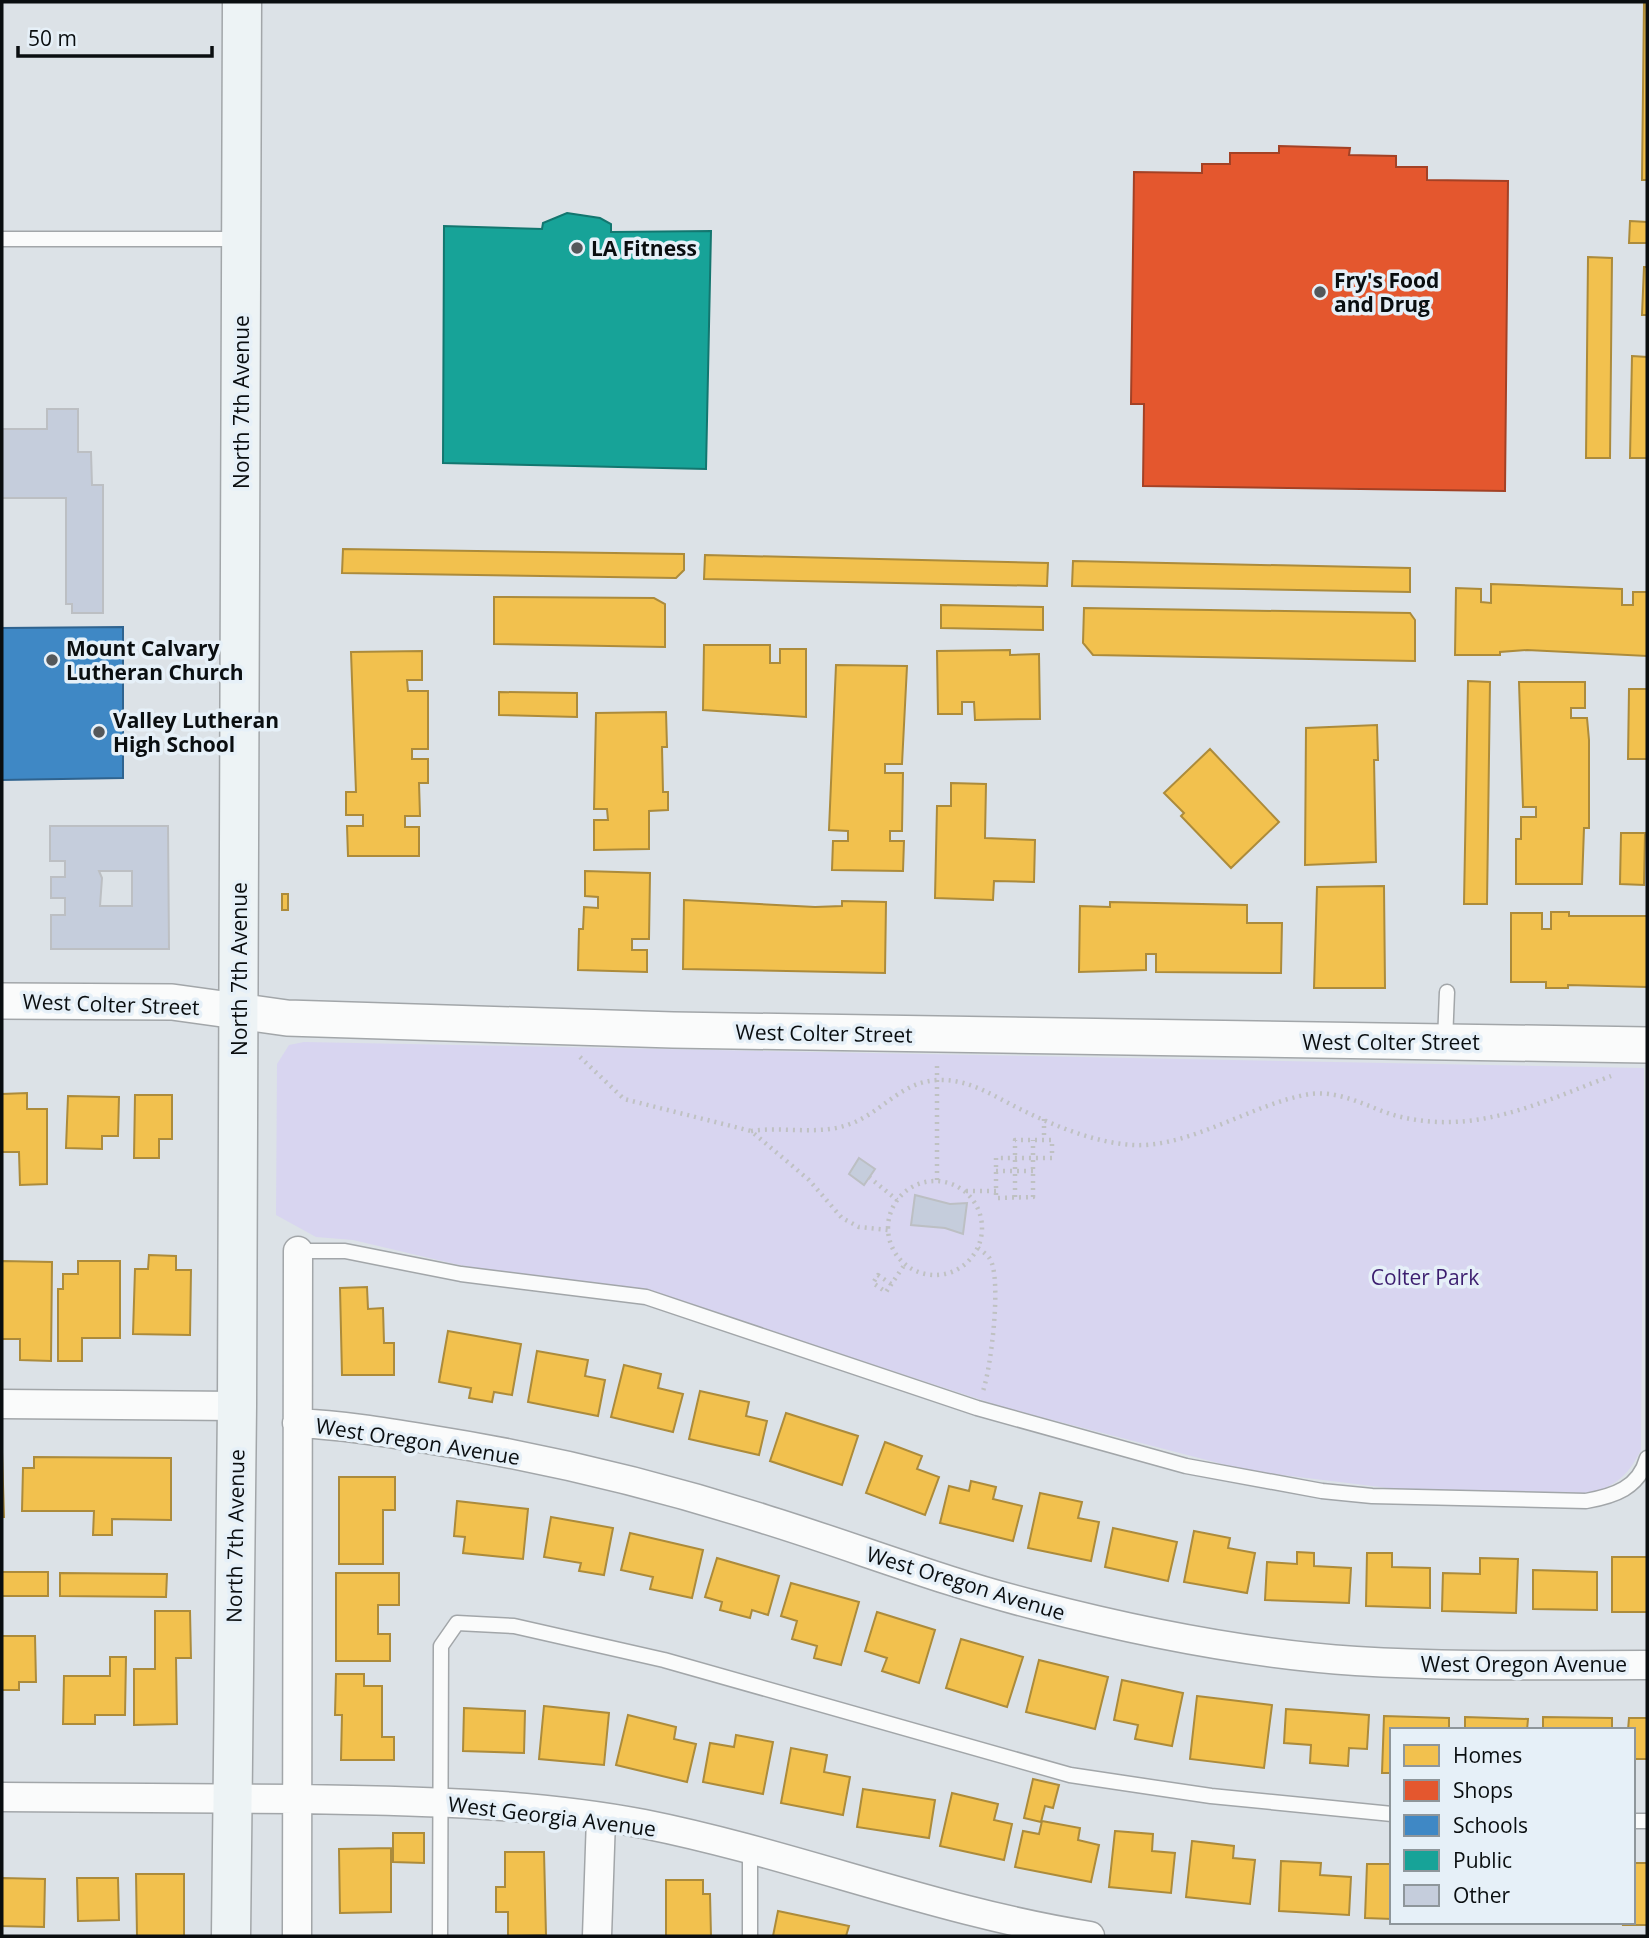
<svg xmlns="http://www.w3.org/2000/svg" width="1649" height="1938" font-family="'Open Sans',sans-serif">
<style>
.green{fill:#d8d5f0}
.homes{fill:#f2c14e;stroke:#ac8b3b;stroke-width:2}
.shops{fill:#e4572e;stroke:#a34125;stroke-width:2}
.schools{fill:#3f88c5;stroke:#2f638f;stroke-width:2}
.public{fill:#17a398;stroke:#13766f;stroke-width:2}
.building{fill:#c5cddc;stroke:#bcbfc3;stroke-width:2;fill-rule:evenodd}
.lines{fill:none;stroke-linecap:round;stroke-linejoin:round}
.service-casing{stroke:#a2a6a9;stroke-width:17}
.minor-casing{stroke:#a2a6a9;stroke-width:31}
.tertiary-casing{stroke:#a2a6a9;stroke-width:38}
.secondary-casing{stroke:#a2a6a9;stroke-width:41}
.path{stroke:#bfc1c2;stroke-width:4.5;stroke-dasharray:2 5;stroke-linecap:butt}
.service{stroke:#fafbfb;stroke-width:14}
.minor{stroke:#fafbfb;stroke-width:28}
.tertiary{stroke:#fafbfb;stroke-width:35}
.secondary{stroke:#edf3f5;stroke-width:38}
.poi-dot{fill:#54585b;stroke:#e6f0f8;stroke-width:2.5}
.labels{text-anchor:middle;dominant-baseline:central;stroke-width:7;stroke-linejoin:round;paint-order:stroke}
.poi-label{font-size:21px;font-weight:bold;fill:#0a0e10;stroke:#e6f0f8;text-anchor:start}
.street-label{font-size:21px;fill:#0a0e10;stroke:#e6f0f8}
.park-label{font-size:21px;fill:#3c1e6f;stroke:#e6f0f8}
</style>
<rect width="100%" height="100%" fill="#dce2e7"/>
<path class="green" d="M304 1042 1644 1068 1641 1450C1628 1475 1620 1482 1594 1493L1421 1492 1249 1471 1003 1407 709 1311 557 1280 459 1265 353 1240 316 1237 276 1215 277 1064 289 1045Z"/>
<path class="homes" d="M1644 2H1647V180H1642Z
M1630 221 1647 222V243H1629Z
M1588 257 1612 258 1610 458H1586Z
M1644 267H1647V315H1642Z
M1632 356 1647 357V458H1630Z
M343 549 684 554V570L676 578 342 573Z
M705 555 1048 563 1047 586 704 579Z
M1073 561 1410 568V592L1072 586Z
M1491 584 1622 589V605H1633V592H1647V656L1527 650 1500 652V655H1455L1456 588 1481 589V602L1491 603Z
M494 597 654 598 665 604V647L494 644Z
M941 605 1043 607V630L941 628Z
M1084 608 1410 613 1415 620V661L1093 655 1083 643Z
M704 645H770V663H780V649H806V717L703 710Z
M1010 650V655L1039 654 1040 719 975 720 974 702H962V714H938L937 651Z
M422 651V680H407L408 691H428V749H412V759H428V783H419L420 816H405V827H419V856H348L347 826H363V815H346V792H356L351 652Z
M836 665 907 666 902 764H885V773H903L902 831H890V841H904L903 871 832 870 833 841H848V831L829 830Z
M1468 681 1490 682 1487 904H1464Z
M1519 682H1585V708H1571V718H1587L1589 740V828H1584L1582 884H1516V839H1521V817H1536V807H1523Z
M1629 689H1647V759H1628Z
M499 692 577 693V717L499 715Z
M666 712 667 747H662L663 792H668V810L649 811V849L594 850V820H608L607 809H594L596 713Z
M1377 725 1378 760H1374L1376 862 1305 865 1306 728Z
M1210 749 1279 822 1231 868 1181 816 1184 813 1164 793Z
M951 783 986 784 985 838 1035 840 1034 882 994 881 993 900 935 898 937 806H951Z
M1621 833H1645L1644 885 1620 884Z
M585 871 650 873 649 939H632V950H647V972L578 970 579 929H583L584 907 598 908V897L585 896Z
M1384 886 1385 988H1314L1317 887Z
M282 894H288V910H282Z
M684 900 815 907 842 906V901L886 902 885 973 683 969Z
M1110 902 1247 905V923H1282L1281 973 1156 972V954H1146V970L1079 972 1080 906 1110 907Z
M1551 912H1569V916H1647V987L1568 985V988H1546V982H1511V913H1542V929H1551Z
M27 1093V1109H47V1184L20 1185 19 1152H2V1094Z
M135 1095H172V1139H159V1158H134Z
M68 1096 119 1097 118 1136H102V1149L66 1148Z
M149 1255 176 1256V1270H191L190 1335 133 1334 135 1269H148Z
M2 1261 52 1262 51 1361 20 1360V1339H2Z
M78 1261H120V1338H82V1361H58V1289H63V1274H78Z
M367 1287 368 1309 383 1308 384 1343H394V1375H342L340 1288Z
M448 1331 521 1344 512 1395 494 1392 492 1402 469 1398 471 1388 439 1382Z
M537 1351 588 1360 585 1376 605 1380 598 1416 528 1402Z
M624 1365 661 1374 658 1388 683 1394 673 1432 611 1417Z
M700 1391 749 1402 746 1416 767 1421 759 1455 689 1439Z
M786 1413 858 1436 842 1485 770 1461Z
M885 1442 922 1456 917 1469 939 1477 925 1515 866 1493Z
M2 1452 4 1517H2Z
M34 1457 171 1458V1520L112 1519V1535H93L94 1511H22L23 1468H34Z
M339 1477H395V1510H383V1564H339Z
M971 1481 996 1487 993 1499 1022 1506 1013 1541 940 1523 949 1486 969 1491Z
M1040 1493 1082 1502 1078 1518 1099 1522 1091 1561 1028 1548Z
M457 1501 528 1509 523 1559 463 1553 465 1537 454 1536Z
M551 1517 613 1528 604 1575 579 1571 581 1563 544 1557Z
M1113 1528 1177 1542 1168 1581 1105 1567Z
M1194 1531 1230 1538 1228 1548 1255 1553 1247 1593 1184 1582Z
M630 1533 703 1550 692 1598 650 1589 653 1577 621 1570Z
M1297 1552 1314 1553V1566L1351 1568 1349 1603 1265 1600 1267 1562 1297 1564Z
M1367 1553H1392V1567L1430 1568V1608L1366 1606Z
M1612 1557H1647V1612H1612Z
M717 1558 779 1576 768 1615 752 1610 750 1618 720 1610 722 1602 705 1597Z
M1480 1558 1518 1559 1516 1613 1442 1611 1443 1573 1480 1574Z
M1533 1570 1597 1572V1610L1533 1609Z
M2 1572H48V1596H2Z
M60 1573 167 1574 166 1597 60 1596Z
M336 1573H399V1605H378V1634H390V1661H336Z
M791 1583 859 1602 841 1665 814 1658 817 1646 792 1639 797 1621 781 1616Z
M155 1611H190L191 1658H176L177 1724 134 1725V1669H155Z
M877 1612 935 1630 919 1683 882 1671 887 1658 865 1651Z
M2 1636H35L36 1682H19V1690H2Z
M961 1639 1023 1657 1007 1707 946 1688Z
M110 1657H126L125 1715H95V1724H63L64 1676H110Z
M1039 1660 1108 1677 1095 1729 1026 1712Z
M336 1674H364V1686H382V1737H394V1760H341L342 1715H335Z
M1122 1680 1183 1693 1172 1746 1135 1739 1138 1725 1114 1720Z
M1197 1696 1272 1705 1264 1768 1190 1759Z
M544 1706 609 1713 604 1765 539 1759Z
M464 1708 525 1711 524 1753 463 1751Z
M1286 1709 1369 1715 1367 1749 1349 1748 1348 1766 1310 1763 1311 1745 1284 1743Z
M628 1715 676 1727 674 1739 696 1744 687 1782 616 1765Z
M1384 1716 1449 1718V1730H1392V1773H1382Z
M1465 1717 1528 1719 1527 1730H1465Z
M1543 1717 1612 1718V1730H1543Z
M1629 1718H1647V1759H1633V1730H1628Z
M736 1735 773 1742 763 1794 703 1782 710 1743 734 1747Z
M791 1748 827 1755 824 1772 850 1777 843 1815 781 1803Z
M1033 1779 1059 1785 1053 1808 1045 1806 1041 1822 1024 1818Z
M863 1789 935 1800 929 1838 857 1827Z
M952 1793 998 1804 994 1820 1012 1824 1004 1860 940 1846Z
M1042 1821 1080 1828 1078 1840 1099 1845 1091 1882 1015 1867 1023 1831 1039 1834Z
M1115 1831 1153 1834 1152 1851 1175 1853 1171 1893 1109 1887Z
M393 1833H424V1863L393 1862Z
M1192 1841 1234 1846 1233 1858 1255 1860 1250 1904 1186 1897Z
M391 1848V1912L340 1913 339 1849Z
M505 1852H544L546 1935 508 1936V1912H496V1887H505Z
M1281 1861 1321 1863 1320 1875 1351 1877 1349 1915 1279 1911Z
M1633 1863H1647V1925H1622L1633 1922Z
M1367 1864H1392V1919L1365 1918Z
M136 1874H184V1936H137Z
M2 1878 45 1879 44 1927 2 1926Z
M77 1878H118L119 1920 78 1921Z
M666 1880H703V1894H710L711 1936H666Z
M778 1911 849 1926 846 1936H773Z"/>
<path class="shops" d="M1279 146 1350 148 1349 155 1396 156V167H1427V180L1508 181 1505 491 1143 486 1144 404H1131L1134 172 1202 173V164H1230V153H1279Z"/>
<path class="schools" d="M123 627V778L2 780V628Z"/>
<path class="public" d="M567 213 600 218 611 224V232L711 231 706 469 443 463 444 226 542 229 543 223Z"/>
<path class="building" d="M47 409H78V452H91L92 485H103V613H72V604H66V498H2V429H47Z
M50 826H168L169 949H51V915H65V898H51V877H65V861H50ZM99 871H132V906H100L102 878Z
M859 1158 875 1169 864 1185 849 1174Z
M915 1195 950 1204 967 1203 963 1234 945 1228 911 1225Z"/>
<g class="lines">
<defs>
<path id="service" d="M2 239H240
M1445 1041 1447 992
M298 1251H345L461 1274 646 1297 977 1408 1186 1466 1322 1491 1372 1496 1586 1501C1614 1496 1639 1488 1647 1458
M1633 1821H1647
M440 1936 441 1646 457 1623 514 1626 664 1660 1070 1775 1211 1796 1392 1814
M750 1936V1850"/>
<path id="minor" d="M2 1404 237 1406
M297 1423C341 1425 384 1432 427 1439 542 1457 654 1484 764 1519 855 1547 943 1582 1035 1605 1139 1632 1249 1654 1356 1661 1453 1667 1550 1665 1647 1665
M2 1797C100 1798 198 1798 296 1799 412 1801 529 1802 644 1824 794 1854 938 1912 1090 1936
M297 1936 298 1251
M597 1936 601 1818"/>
<path id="tertiary" d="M2 1001 172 1002 287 1018 673 1030 1647 1045"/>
<path id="secondary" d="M231 1936 237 1406 242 2"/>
</defs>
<use href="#service" class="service-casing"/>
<use href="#minor" class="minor-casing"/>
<use href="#tertiary" class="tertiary-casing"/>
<use href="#secondary" class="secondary-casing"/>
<path class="path" d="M580 1057 624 1099 751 1131 809 1180 842 1218 859 1227 888 1230
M1044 1119V1140
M751 1131C783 1126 819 1136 850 1124 883 1112 901 1081 939 1080 970 1079 995 1097 1022 1110 1055 1126 1096 1143 1133 1145 1190 1148 1254 1103 1310 1094 1341 1090 1369 1108 1397 1116 1475 1136 1539 1103 1611 1076
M996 1171H1033
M869 1177 897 1200
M937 1180V1064
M888 1228a47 47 0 1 1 94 0a47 47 0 1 1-94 0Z
M966 1191H996
M1015 1197V1140H1052V1158C1033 1158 1014 1158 996 1158V1198L1033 1197C1033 1178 1033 1159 1033 1140
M978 1248C982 1251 988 1255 990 1259 1002 1279 991 1368 983 1391
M891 1284 878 1275 873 1283 886 1292 905 1264"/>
<use href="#service" class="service"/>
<use href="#minor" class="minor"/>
<use href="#tertiary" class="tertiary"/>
<use href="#secondary" class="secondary"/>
</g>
<g class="poi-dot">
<circle cx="577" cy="248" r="7"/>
<circle cx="1320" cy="292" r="7"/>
<circle cx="52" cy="660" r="7"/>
<circle cx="99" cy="732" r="7"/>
</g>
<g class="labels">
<g class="poi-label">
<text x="591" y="248">LA Fitness</text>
<text x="1334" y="280">Fry's Food<tspan x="1334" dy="24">and Drug</tspan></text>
<text x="66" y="648">Mount Calvary<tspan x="66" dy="24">Lutheran Church</tspan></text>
<text x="113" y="720">Valley Lutheran<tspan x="113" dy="24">High School</tspan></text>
</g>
<g class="street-label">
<text transform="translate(241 402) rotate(-90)">North 7th Avenue</text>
<text transform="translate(239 969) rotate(-90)">North 7th Avenue</text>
<text transform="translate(111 1004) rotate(2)">West Colter Street</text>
<text transform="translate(824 1033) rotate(1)">West Colter Street</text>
<text x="1391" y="1042">West Colter Street</text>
<text transform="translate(418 1441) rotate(9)">West Oregon Avenue</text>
<text transform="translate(235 1536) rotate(-89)">North 7th Avenue</text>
<text transform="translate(966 1583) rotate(17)">West Oregon Avenue</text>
<text x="1524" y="1664">West Oregon Avenue</text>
<text transform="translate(552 1816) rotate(7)">West Georgia Avenue</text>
</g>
<g class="park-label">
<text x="1425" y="1277">Colter Park</text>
</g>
</g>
<rect width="1649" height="1938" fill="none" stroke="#0a0e10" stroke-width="7"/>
<rect x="1390" y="1728" width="245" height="196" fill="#e6f0f8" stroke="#8e969b" stroke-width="2"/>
<rect x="1404" y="1745" width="35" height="21" fill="#f2c14e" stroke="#8e969b" stroke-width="2"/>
<text x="1453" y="1763" font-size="21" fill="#0a0e10">Homes</text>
<rect x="1404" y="1780" width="35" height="21" fill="#e4572e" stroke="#8e969b" stroke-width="2"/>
<text x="1453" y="1798" font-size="21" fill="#0a0e10">Shops</text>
<rect x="1404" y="1815" width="35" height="21" fill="#3f88c5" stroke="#8e969b" stroke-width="2"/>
<text x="1453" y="1833" font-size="21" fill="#0a0e10">Schools</text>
<rect x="1404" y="1850" width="35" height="21" fill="#17a398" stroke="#8e969b" stroke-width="2"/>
<text x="1453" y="1868" font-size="21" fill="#0a0e10">Public</text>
<rect x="1404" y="1885" width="35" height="21" fill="#c5cddc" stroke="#8e969b" stroke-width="2"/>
<text x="1453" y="1903" font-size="21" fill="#0a0e10">Other</text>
<path d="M18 46v10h194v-10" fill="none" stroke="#0a0e10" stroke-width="3.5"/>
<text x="28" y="46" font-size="21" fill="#0a0e10" stroke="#e6f0f8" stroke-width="5" paint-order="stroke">50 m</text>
</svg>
